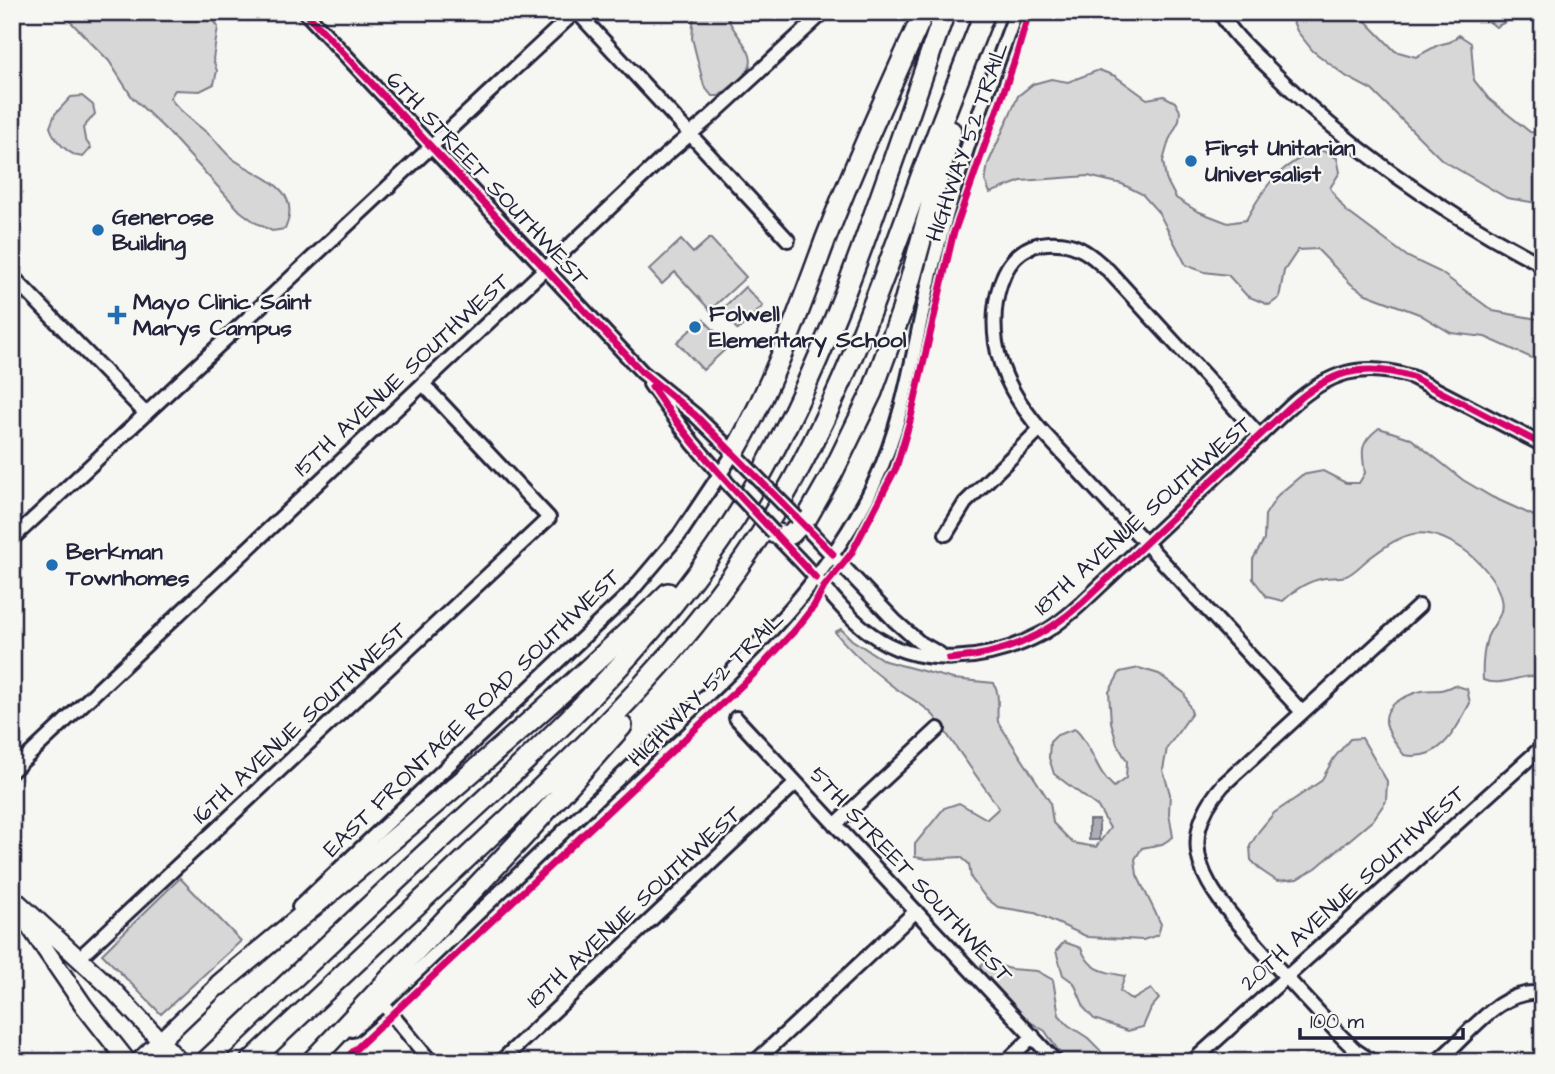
<svg xmlns="http://www.w3.org/2000/svg" width="1555" height="1074" font-family="'Architects Daughter',sans-serif">
<style>
.green{fill:#d7d7d7;stroke:#7c7c89;stroke-width:2}
.water{fill:#adadb3;stroke:#757583;stroke-width:2}
.lines{fill:none;stroke-linecap:round;stroke-linejoin:round}
.minor-casing{stroke:#22223b;stroke-width:18}
.major-casing{stroke:#22223b;stroke-width:21}
.highway-casing{stroke:#22223b;stroke-width:24}
.minor{stroke:#f6f6f2;stroke-width:12}
.major{stroke:#f6f6f2;stroke-width:16}
.highway{stroke:#f6f6f2;stroke-width:19}
.minor-bridge-casing{stroke:#22223b;stroke-width:18;stroke-linecap:butt}
.minor-bridge{stroke:#f6f6f2;stroke-width:12}
.cycleway-casing{stroke:#f6f6f2;stroke-width:11}
.cycleway{stroke:#d6006c;stroke-width:7}
.poi-dot{fill:#1f6fb2;stroke:#f6f6f2;stroke-width:2.5}
.labels{text-anchor:middle;dominant-baseline:central;stroke-width:5;stroke-linejoin:round;paint-order:stroke}
.street-label{font-size:23px;fill:#22223b;stroke:#f6f6f2}
.poi-label{font-size:23px;font-weight:bold;fill:#22223b;stroke:#f6f6f2;text-anchor:start}
</style>
<rect width="100%" height="100%" fill="#f6f6f2"/>
<filter id="ink" filterUnits="userSpaceOnUse"><feTurbulence type="fractalNoise" baseFrequency=".0143" numOctaves="2"/><feDisplacementMap in="SourceGraphic" scale="14" xChannelSelector="R" yChannelSelector="G"/><feConvolveMatrix kernelMatrix="1 2 1 2 8 2 1 2 1" color-interpolation-filters="sRGB"/></filter>
<g filter="url(#ink)">
<path class="green" d="M61 12H209L218 27 213 59 217 71 214 84 200 91 175 90 170 98C182 115 199 125 214 139 220 146 226 154 233 159 258 177 304 187 285 229L272 231 256 223 240 211 169 133 132 97 109 61Z
M694 12H727C728 34 766 54 744 75 737 83 727 89 719 96H712L704 86 692 38Z
M1289 12H1357L1395 51 1416 57 1438 45 1450 42 1459 35 1471 43 1474 80 1489 99 1530 132 1543 134V204L1507 198 1442 160 1372 90 1347 77 1313 51 1297 31Z
M1491 12H1524L1496 27 1487 20Z
M1099 70 1115 76 1147 99 1164 96 1175 102 1180 111 1179 121 1169 140 1163 161 1166 179 1176 198 1197 211 1228 223 1246 220C1265 185 1281 162 1321 150L1337 158 1340 172 1330 188 1345 210 1408 257 1440 272 1493 311 1543 320V363L1485 337 1451 333 1419 314 1366 294 1351 284 1317 249 1298 250 1284 271 1279 298 1269 305 1247 296 1228 275 1204 272 1186 265 1159 213 1142 194 1122 184 1088 176 1021 181 990 193 985 181 988 164 1018 96 1033 84 1051 79 1068 82Z
M82 96 93 105 95 114 83 128 85 139 91 148 83 157C69 156 54 140 50 127L55 114 71 97Z
M710 238 746 277 710 310 675 272 662 284 649 270 681 240 693 253Z
M745 287 763 306 738 330 720 311Z
M703 319 729 346 703 370 677 342Z
M1379 428 1410 438 1463 480 1492 497 1543 520V677C1522 672 1503 688 1483 680 1482 665 1483 653 1487 638 1492 624 1505 616 1501 599 1497 580 1479 560 1463 549 1422 522 1404 532 1367 560 1361 565 1354 573 1346 576 1339 578 1332 577 1325 578 1307 581 1296 589 1283 601L1267 597 1253 579V559L1264 540 1265 515 1278 495 1302 475 1323 471 1346 483H1359L1365 473C1361 449 1360 443 1379 428Z
M841 629 852 640 885 661 953 679 994 683C1001 698 996 706 998 722L1050 802 1053 823 1073 843 1096 847 1110 828 1098 807 1054 774 1049 758 1050 742 1057 735 1075 729C1093 746 1095 771 1114 787L1126 778 1127 761 1117 744 1111 722 1109 692 1120 672 1139 668 1159 674 1184 693 1192 713 1167 748 1163 770 1170 794 1169 813 1173 837 1162 844 1142 848 1135 859 1137 875 1161 924 1158 935 1143 940 1088 937 1035 913 998 907 986 898 971 878 969 864 961 857 926 859 915 857V844L944 808 959 803 987 819 999 808 934 716C922 703 909 698 895 688 874 672 851 652 835 632Z
M1454 685 1467 689 1470 703C1455 731 1441 762 1404 755 1390 736 1373 715 1401 699 1407 696 1415 692 1422 691 1438 689 1438 693 1454 685Z
M1362 738 1387 781 1386 801 1373 820 1316 868 1297 879 1277 881 1262 871 1251 860 1250 846 1259 831 1274 813 1321 781 1334 758 1350 739Z
M180 878 241 941 161 1014 102 954Z
M1064 942 1081 948C1089 970 1103 972 1125 976L1120 991 1132 1000 1151 989 1159 999 1151 1008 1143 1027 1128 1031 1094 1019 1085 1009 1074 983 1063 975 1056 951Z
M987 961 1010 969 1037 971 1053 980 1059 1015 1068 1025 1088 1038 1100 1050 1107 1062H1066L1045 1031 1022 1017 983 975 980 970 981 965Z"/>
<path class="water" d="M1089 820H1099V840H1089Z"/>
<g class="lines">
<defs>
<path id="minor" d="M305 12 642 372 695 415 739 458
M577 12 788 240
M1220 12C1232 35 1255 54 1273 72 1352 151 1444 214 1543 265
M12 276 146 414
M650 384 693 443 725 480
M1260 436 1108 270C1099 263 1092 255 1082 250 1070 243 1054 241 1040 244 998 253 991 308 996 343 1001 377 1019 404 1040 429L1302 712
M797 518 895 621 919 642 940 654
M774 534C788 548 802 562 815 577 833 597 849 618 871 634 920 670 990 661 1041 634 1056 626 1070 614 1083 602L1290 407C1329 372 1361 361 1412 377L1543 445
M946 534 965 503 1040 429
M12 539 575 12
M736 718 1056 1062
M12 771 666 155 707 120 824 12
M835 825 938 729
M299 907 629 594 680 534 734 453
M78 959 549 518 424 385
M383 1004 431 1062
M352 1030 383 1004C468 923 553 842 638 760 726 677 821 595 874 484 907 414 915 335 934 261 955 176 986 94 1016 12
M500 1062 796 783
M755 1062 916 911
M1006 1062 1033 1036
M1192 1062 1543 746
M1373 1062 1355 1050 1335 1030C1309 1002 1283 974 1258 946 1214 895 1167 850 1223 785L1419 606
M1436 1062C1469 1037 1497 988 1543 993"/>
<path id="major" d="M12 897 112 989 180 1062
M21 914 84 1006 128 1062
M138 1062 219 985"/>
<path id="highway" d="M734 453C773 385 799 311 826 238 856 161 890 87 924 12
M774 533 786 536 791 534 808 516 832 474 872 392 902 310 951 131
M219 985C371 858 526 732 668 593
M205 1062C278 993 351 923 425 854 544 745 668 634 750 494 837 345 887 173 945 12
M250 1062C330 987 410 912 489 837 595 738 698 638 774 513 839 406 880 288 923 171 943 118 964 65 985 12
M311 1062 524 836 622 726"/>
</defs>
<use href="#minor" class="minor-casing"/>
<use href="#major" class="major-casing"/>
<use href="#highway" class="highway-casing"/>
<use href="#minor" class="minor"/>
<use href="#major" class="major"/>
<use href="#highway" class="highway"/>
<defs>
<path id="minor-bridge" d="M739 459 797 518
M726 482 774 533"/>
</defs>
<use href="#minor-bridge" class="minor-bridge-casing"/>
<use href="#minor-bridge" class="minor-bridge"/>
<defs>
<path id="cycleway" d="M305 12 642 372 695 415 833 554
M652 387C699 458 760 516 816 578
M949 659C1003 655 1044 638 1083 602L1290 407C1329 372 1361 361 1412 377L1543 445
M342 1062 758 670 797 628 814 606 824 587 851 554 896 468 910 421 953 235 1016 57 1029 12"/>
</defs>
<use href="#cycleway" class="cycleway-casing"/>
<use href="#cycleway" class="cycleway"/>
</g>
</g>
<g class="poi-dot">
<circle cx="1191" cy="161" r="7"/>
<circle cx="98" cy="230" r="7"/>
<path d="M113.5 304.5h7v7h7v7h-7v7h-7v-7h-7v-7h7z"/>
<circle cx="695" cy="327" r="7"/>
<circle cx="52" cy="565" r="7"/>
</g>
<g class="labels">
<g class="street-label">
<text transform="translate(967 142) rotate(-71)">HIGHWAY 52 TRAIL</text>
<text transform="translate(487 179) rotate(47)">6TH STREET SOUTHWEST</text>
<text transform="translate(402 375) rotate(-43)">15TH AVENUE SOUTHWEST</text>
<text transform="translate(1143 516) rotate(-42)">18TH AVENUE SOUTHWEST</text>
<text transform="translate(706 689) rotate(-45)">HIGHWAY 52 TRAIL</text>
<text transform="translate(472 713) rotate(-44)">EAST FRONTAGE ROAD SOUTHWEST</text>
<text transform="translate(300 723) rotate(-43)">16TH AVENUE SOUTHWEST</text>
<text transform="translate(911 875) rotate(47)">5TH STREET SOUTHWEST</text>
<text transform="translate(1353 888) rotate(-42)">20TH AVENUE SOUTHWEST</text>
<text transform="translate(634 907) rotate(-43)">18TH AVENUE SOUTHWEST</text>
</g>
<g class="poi-label">
<text x="1205" y="148">First Unitarian<tspan x="1205" dy="26">Universalist</tspan></text>
<text x="112" y="217">Generose<tspan x="112" dy="26">Building</tspan></text>
<text x="133" y="302">Mayo Clinic Saint<tspan x="133" dy="26">Marys Campus</tspan></text>
<text x="709" y="314">Folwell<tspan x="709" dy="26">Elementary School</tspan></text>
<text x="66" y="552">Berkman<tspan x="66" dy="26">Townhomes</tspan></text>
</g>
</g>
<rect width="1555" height="1074" fill="none" stroke="#f6f6f2" stroke-width="42"/>
<rect x="21" y="21" width="1513" height="1032" fill="none" stroke="#22223b" stroke-width="2.5" filter="url(#ink)"/>
<path d="M1300 1028v10h163v-10" fill="none" stroke="#22223b" stroke-width="3.5"/>
<text x="1310" y="1028" font-size="21" fill="#22223b" stroke="#f6f6f2" stroke-width="5" paint-order="stroke">100 m</text>
</svg>
